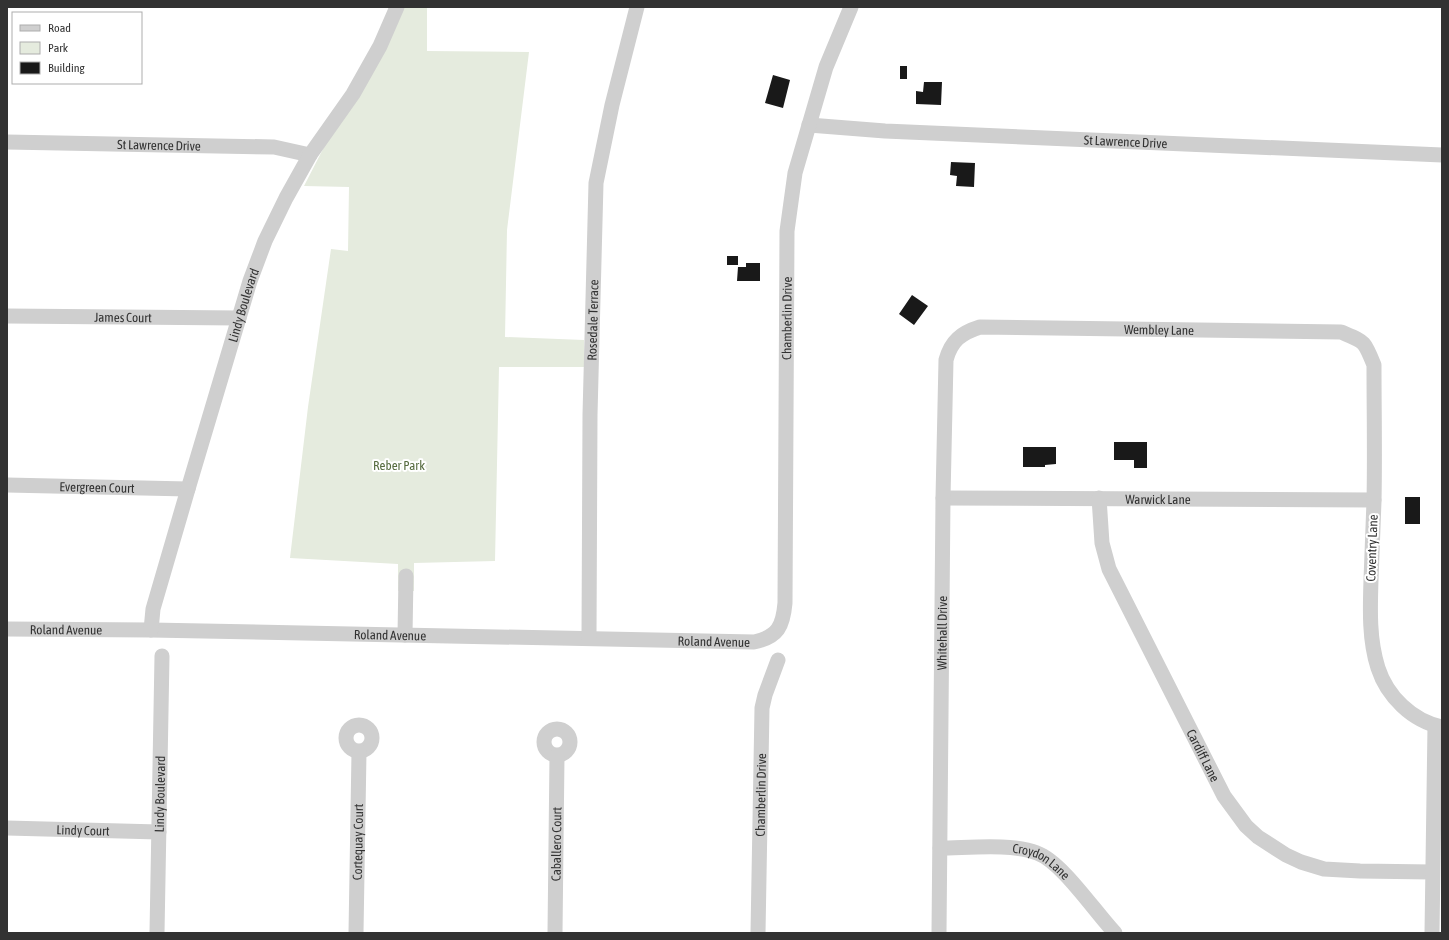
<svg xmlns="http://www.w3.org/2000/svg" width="1449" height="940" font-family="'Asap Condensed',sans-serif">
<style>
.park{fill:#e5ebde}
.building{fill:#191919}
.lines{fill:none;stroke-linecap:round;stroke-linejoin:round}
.minor{stroke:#cfcfcf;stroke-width:15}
.labels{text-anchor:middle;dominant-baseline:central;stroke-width:4;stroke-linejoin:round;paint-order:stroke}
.street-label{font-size:13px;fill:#323232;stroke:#fff}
.park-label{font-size:13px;fill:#576c40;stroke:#fff}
</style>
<rect width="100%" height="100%" fill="#fff"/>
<path class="park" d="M396 7H427V51L529 52 507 230 505 337 584 340V367H499L495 561 414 563V591H398V564L290 558 308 407 331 249 348 251 349 187 304 186Z"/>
<path class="building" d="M900 66H907V79H900Z
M773 75 790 80 783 108 765 103Z
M924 82H942L941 105 916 104V91L923 92Z
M951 162 975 163 974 187 956 186 957 176 950 175Z
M727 256H738V265H727Z
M746 263H760V281H737L738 267H746Z
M912 295 928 306 914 325 899 314Z
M1114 442H1147V468H1134V460H1114Z
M1023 447H1056V464L1045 465V467H1023Z
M1405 497H1420V524H1405Z"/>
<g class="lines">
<g class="minor">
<path id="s1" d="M809 125 885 131 1442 155"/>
<path id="s2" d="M7 142 274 147 310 155"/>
<path id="s3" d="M7 316 239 318"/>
<path id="s4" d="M7 485 188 489"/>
<path id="s5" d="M943 498 1374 500"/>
<path id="s6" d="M1099 498 1102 543 1109 569 1224 796 1246 826 1258 837 1286 855 1301 862 1324 869 1360 871 1432 872"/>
<path id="s7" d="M7 629 151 630 754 642C778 637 783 626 785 603L787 231 795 173 826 67 851 7"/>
<path id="s8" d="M151 630 153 609 188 489 250 281 265 241 286 198 310 155 353 94 380 46 397 7"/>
<path d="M405 635 406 576"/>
<path id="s9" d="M589 638 590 415 596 183 612 105 637 7"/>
<circle cx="359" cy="738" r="13"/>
<circle cx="557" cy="742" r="13"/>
<path id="s10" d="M7 828 159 832"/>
<path id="s11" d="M940 848C967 848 1012 843 1037 853 1062 862 1095 912 1115 933"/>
<path id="s12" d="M157 933 162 656"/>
<path id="s13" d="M356 933 359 752"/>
<path id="s14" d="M555 933 557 756"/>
<path id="s15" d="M758 933 762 708 765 695 778 660"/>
<path id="s16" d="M939 933 943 498 946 360C951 341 961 333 980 327L1341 332C1365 342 1364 340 1374 365 1374 410 1375 456 1374 501 1373 528 1372 554 1371 580 1370 610 1369 640 1378 668 1387 696 1412 721 1442 727"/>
<path d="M1432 933 1435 726"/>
</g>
</g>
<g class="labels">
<g class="street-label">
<text stroke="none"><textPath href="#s1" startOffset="317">St Lawrence Drive</textPath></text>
<text stroke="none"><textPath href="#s2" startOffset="152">St Lawrence Drive</textPath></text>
<text stroke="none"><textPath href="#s8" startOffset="338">Lindy Boulevard</textPath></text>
<text stroke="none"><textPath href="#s3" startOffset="116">James Court</textPath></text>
<text stroke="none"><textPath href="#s7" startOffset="1087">Chamberlin Drive</textPath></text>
<text stroke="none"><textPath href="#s9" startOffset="318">Rosedale Terrace</textPath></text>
<text stroke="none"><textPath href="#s16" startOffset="802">Wembley Lane</textPath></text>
<text stroke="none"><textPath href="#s4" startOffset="90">Evergreen Court</textPath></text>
<text stroke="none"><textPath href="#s5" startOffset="215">Warwick Lane</textPath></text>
<text transform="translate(1372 548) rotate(-88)">Coventry Lane</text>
<text stroke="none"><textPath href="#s7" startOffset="59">Roland Avenue</textPath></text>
<text stroke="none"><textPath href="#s16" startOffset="300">Whitehall Drive</textPath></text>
<text stroke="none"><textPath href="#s7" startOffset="383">Roland Avenue</textPath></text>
<text stroke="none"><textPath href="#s7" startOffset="707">Roland Avenue</textPath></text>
<text stroke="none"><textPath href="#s6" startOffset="281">Cardiff Lane</textPath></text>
<text stroke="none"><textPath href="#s12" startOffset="139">Lindy Boulevard</textPath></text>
<text stroke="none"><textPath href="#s15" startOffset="138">Chamberlin Drive</textPath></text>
<text stroke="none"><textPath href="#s10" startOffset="76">Lindy Court</textPath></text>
<text stroke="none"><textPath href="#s13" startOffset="91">Cortequay Court</textPath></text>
<text stroke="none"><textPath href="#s14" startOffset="89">Caballero Court</textPath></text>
<text stroke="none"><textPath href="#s11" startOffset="105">Croydon Lane</textPath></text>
</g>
<g class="park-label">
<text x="399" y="465">Reber Park</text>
</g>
</g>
<rect width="1449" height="940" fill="none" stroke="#323232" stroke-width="16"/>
<rect x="12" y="12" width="130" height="72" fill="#ffffff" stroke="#adadad"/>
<rect x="20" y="25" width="20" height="6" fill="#cfcfcf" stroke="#adadad"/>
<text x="48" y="32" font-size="12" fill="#323232">Road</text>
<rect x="20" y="42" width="20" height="12" fill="#e5ebde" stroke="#adadad"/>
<text x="48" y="52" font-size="12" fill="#323232">Park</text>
<rect x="20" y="62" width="20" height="12" fill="#191919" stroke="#adadad"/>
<text x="48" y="72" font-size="12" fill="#323232">Building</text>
</svg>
